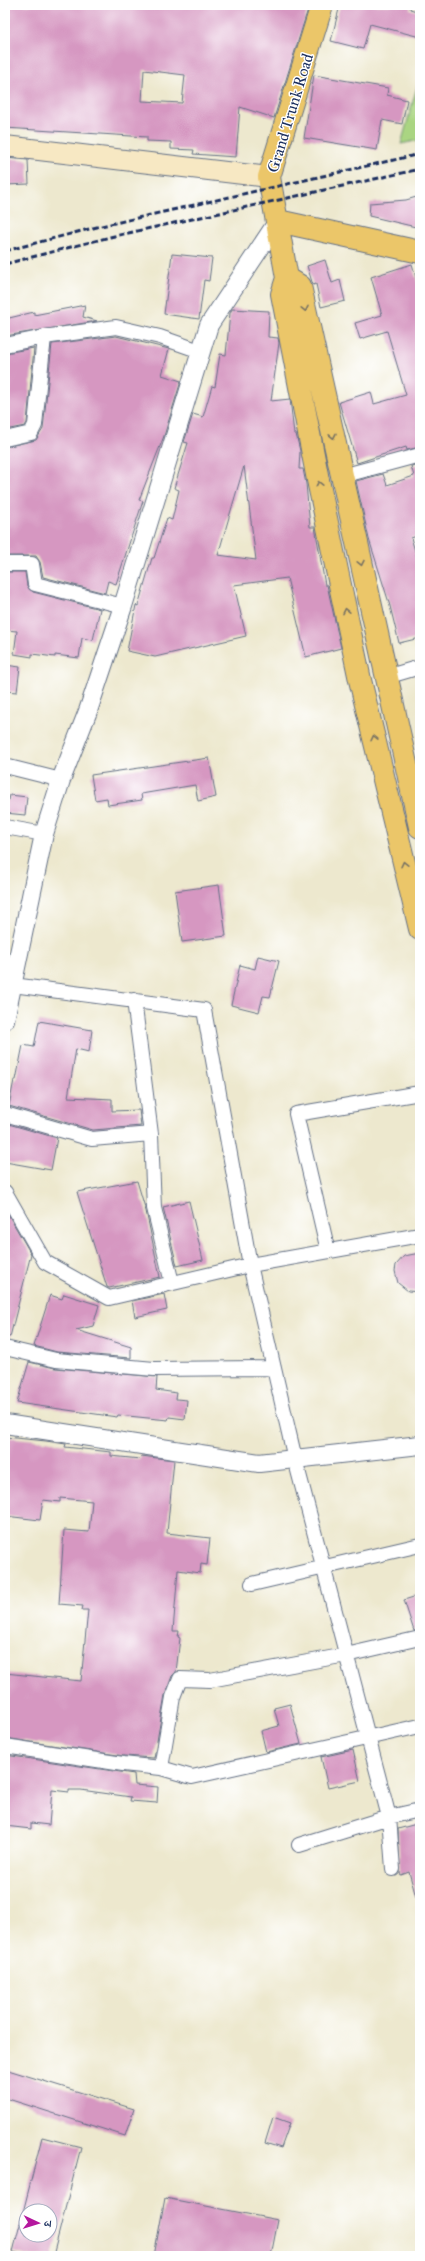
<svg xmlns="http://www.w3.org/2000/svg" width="425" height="2261" font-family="'IM FELL Great Primer','Noto Serif Devanagari',serif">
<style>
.green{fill:#aad582;stroke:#628270}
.building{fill:#d697c1;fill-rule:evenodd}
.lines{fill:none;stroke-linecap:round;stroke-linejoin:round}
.minor-casing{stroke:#647085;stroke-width:16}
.tertiary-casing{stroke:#647085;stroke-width:20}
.secondary-casing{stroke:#647085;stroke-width:22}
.primary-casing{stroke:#647085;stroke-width:24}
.minor{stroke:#fff;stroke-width:14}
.tertiary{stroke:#fff;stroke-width:18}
.secondary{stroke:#f7e8c3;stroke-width:20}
.primary{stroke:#ebc669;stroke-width:22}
.rail{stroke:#1b2f5e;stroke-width:3;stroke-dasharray:6 3;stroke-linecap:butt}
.oneway{stroke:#797363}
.labels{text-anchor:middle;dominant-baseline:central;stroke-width:3;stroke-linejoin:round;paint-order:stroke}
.street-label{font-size:16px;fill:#1b2f5e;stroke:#fff}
</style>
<rect width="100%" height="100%" fill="#fff"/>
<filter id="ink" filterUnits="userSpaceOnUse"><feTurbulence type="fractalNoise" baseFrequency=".025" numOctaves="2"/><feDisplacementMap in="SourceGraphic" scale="8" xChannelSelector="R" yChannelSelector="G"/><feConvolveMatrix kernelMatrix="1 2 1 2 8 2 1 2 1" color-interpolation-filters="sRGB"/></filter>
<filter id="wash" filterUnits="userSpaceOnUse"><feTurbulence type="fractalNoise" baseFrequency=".012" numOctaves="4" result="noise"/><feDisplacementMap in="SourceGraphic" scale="16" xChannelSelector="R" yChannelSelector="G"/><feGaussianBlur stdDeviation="0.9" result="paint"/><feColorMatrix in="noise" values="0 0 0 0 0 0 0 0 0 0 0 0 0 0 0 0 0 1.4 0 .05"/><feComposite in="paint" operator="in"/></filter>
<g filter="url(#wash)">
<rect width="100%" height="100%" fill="#ede8ce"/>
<path class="green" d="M420 76V140L401 144Z"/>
<g id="blocks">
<path class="building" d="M5 5H304L303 8 308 9 274 118 240 107 236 157 193 154 194 150 171 149V142L147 141V137L5 128ZM144 70 185 75 182 103 142 101Z
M340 5H411L410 9 420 12V37L370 24 363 49 331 41Z
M314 75 388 88 387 95 407 100 402 124 382 120 377 150 304 138Z
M5 158 28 160 29 184 5 185Z
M420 196V228L369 216 370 203 406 200Z
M172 254 212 258 209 281 204 280 199 319 164 314Z
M325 260 332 283 340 280 345 301 321 307 316 284 313 285 307 266Z
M412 264 420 291V447L407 450 406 447 357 463 339 402 371 392 374 404 406 395 387 331 360 339 355 323 382 315 371 277Z
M85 305 83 317 97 321 5 336V319L34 312V315Z
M232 309 269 311 268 337 278 338 279 343 271 401 290 399 294 434H296L300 451 299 469H303L306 484 310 527H315L325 585H327L341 648 306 657 287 578 234 585 246 636 155 657 127 651 136 605 138 606 152 558H154L167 518 172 520 179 490 174 488 188 443 184 442 193 414 203 417 212 386 215 387 220 354 226 355 230 313ZM244 466 256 560 218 555Z
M116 336 169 349 162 375 181 381 164 436 139 500 143 501 116 584 108 581 105 593 43 577 40 562 36 556H5V447L36 440 43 429 52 344Z
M34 348 27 423 25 426 5 430V353Z
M420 464V535L411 538 420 567V638L399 643 390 606 369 539 356 481 383 474 387 485 414 476 411 466Z
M5 572H25L27 586 33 592 100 609 93 640 82 638 79 658 55 655V657L32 654V657L14 654 17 631 5 630Z
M5 665 20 667 17 692 5 691Z
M209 758 216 797 198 801 195 785 141 794 142 800 108 805 107 798 95 800 91 775Z
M10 795 27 797 25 815 5 813 6 800H9Z
M219 885 226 936 182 942 175 891Z
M258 956 279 961 270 997 263 996 259 1012 231 1005 240 965 255 969Z
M39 1021 92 1030 89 1052 76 1049 68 1097 112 1099V1111L139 1110 141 1126 93 1130 9 1106 14 1080H16L23 1045 34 1047Z
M5 1123 57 1138 51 1170 5 1162Z
M137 1181 146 1211 160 1277 109 1288 107 1287 77 1192Z
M189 1201 203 1260 177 1266 163 1207Z
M5 1209 31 1254 10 1337 5 1336Z
M420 1253V1292L408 1291 398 1283 395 1271 396 1265 404 1256Z
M64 1294 99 1305 93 1326 76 1330 131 1347V1358L57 1352 34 1346 50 1295 62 1299Z
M164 1294 167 1310 135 1317 132 1301Z
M29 1362 55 1368 157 1377 156 1390 177 1393 176 1399 187 1400 185 1419 169 1417 168 1420 118 1415 117 1417 17 1403Z
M5 1437 46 1441 66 1444 65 1447 111 1452V1456L140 1459 141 1456 174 1460 167 1533 210 1538 207 1565 201 1564 200 1573 178 1570 173 1631H179L178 1637 180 1638 176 1672 172 1676 165 1695 154 1758 124 1756 5 1738V1673L81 1681 88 1610H82L83 1606 59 1604 64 1530 89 1532 92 1501 60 1498V1502L43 1500 40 1520 5 1516 7 1495H5Z
M420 1595V1630L414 1631 404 1600Z
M290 1704 301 1744 266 1752 261 1731 279 1726 274 1708Z
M353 1750 360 1781 328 1788 321 1757Z
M5 1755 134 1774 135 1785 158 1787 157 1803 130 1801 131 1797 81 1790H69V1792L52 1790 49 1825 31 1823V1829L5 1826Z
M420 1823V1896L416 1897 409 1872 401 1875 400 1873 398 1829Z
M5 2069 134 2109 125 2136 5 2098Z
M273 2117 290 2123 281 2148 265 2143Z
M42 2137 81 2147 53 2256H28L13 2252ZM26 2211H50V2235H26Z
M165 2198 278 2220 271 2256H154Z"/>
</g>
</g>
<g filter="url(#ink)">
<use href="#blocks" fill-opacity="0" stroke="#647085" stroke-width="1"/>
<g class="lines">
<defs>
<path id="minor" d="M5 345 44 337 116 327 160 337 200 351
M5 439 31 433 35 425 44 337
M342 476 420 455
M5 564H32L35 584 123 606
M386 677 420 667
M5 766 61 780
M5 827 44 834
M5 984 204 1010 250 1265 295 1459 389 1817 393 1869
M134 1000 151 1134 154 1208 172 1283
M5 1114 92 1139 151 1134
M5 1192 45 1262 109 1298 250 1265 420 1235
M328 1251 296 1114 420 1093
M5 1348 56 1360 154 1369 274 1368
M252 1584 420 1545
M5 1746 123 1764 161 1768 192 1777 420 1726
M161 1768 173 1697 180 1679 210 1680 346 1655 420 1638
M299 1845 389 1817 420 1810"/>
<path id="tertiary" d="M5 1020 44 834 61 780 88 711 123 606 209 325 278 221
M5 1424 259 1463 420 1445"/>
<path id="secondary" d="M5 146 269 177"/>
<path id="primary" d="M322 5 269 177 287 278 282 294 318 480 360 680 420 929
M278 221 420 252
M287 278 300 286 420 827"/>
</defs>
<use href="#minor" class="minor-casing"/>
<use href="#tertiary" class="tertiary-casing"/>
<use href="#secondary" class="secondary-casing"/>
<use href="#primary" class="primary-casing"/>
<use href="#minor" class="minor"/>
<use href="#tertiary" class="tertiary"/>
<use href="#secondary" class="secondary"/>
<use href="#primary" class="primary"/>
<path class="rail" d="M5 251 97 227 420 154
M5 264 110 237 420 169"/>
</g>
<defs><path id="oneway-chevron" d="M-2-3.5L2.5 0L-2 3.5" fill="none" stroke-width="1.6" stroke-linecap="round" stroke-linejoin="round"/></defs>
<g class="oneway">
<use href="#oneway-chevron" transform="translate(305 309) rotate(78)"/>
<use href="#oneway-chevron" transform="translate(333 436) rotate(78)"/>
<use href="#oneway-chevron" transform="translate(319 484) rotate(-102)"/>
<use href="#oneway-chevron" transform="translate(361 563) rotate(78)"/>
<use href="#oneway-chevron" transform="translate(346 611) rotate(-102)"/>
<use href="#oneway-chevron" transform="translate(374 738) rotate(-103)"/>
<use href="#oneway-chevron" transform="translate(404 864) rotate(-103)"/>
</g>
</g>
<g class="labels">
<g class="street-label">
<text transform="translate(290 113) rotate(-73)">Grand Trunk Road</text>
</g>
</g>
<rect width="425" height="2261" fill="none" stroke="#fff" stroke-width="20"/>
<g transform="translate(38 2223) rotate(94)"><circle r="19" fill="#ffffff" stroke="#a4acbf"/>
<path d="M0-3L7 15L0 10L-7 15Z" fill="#b5179e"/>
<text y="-6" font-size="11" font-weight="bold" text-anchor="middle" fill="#1b2f5e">उ</text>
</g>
</svg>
